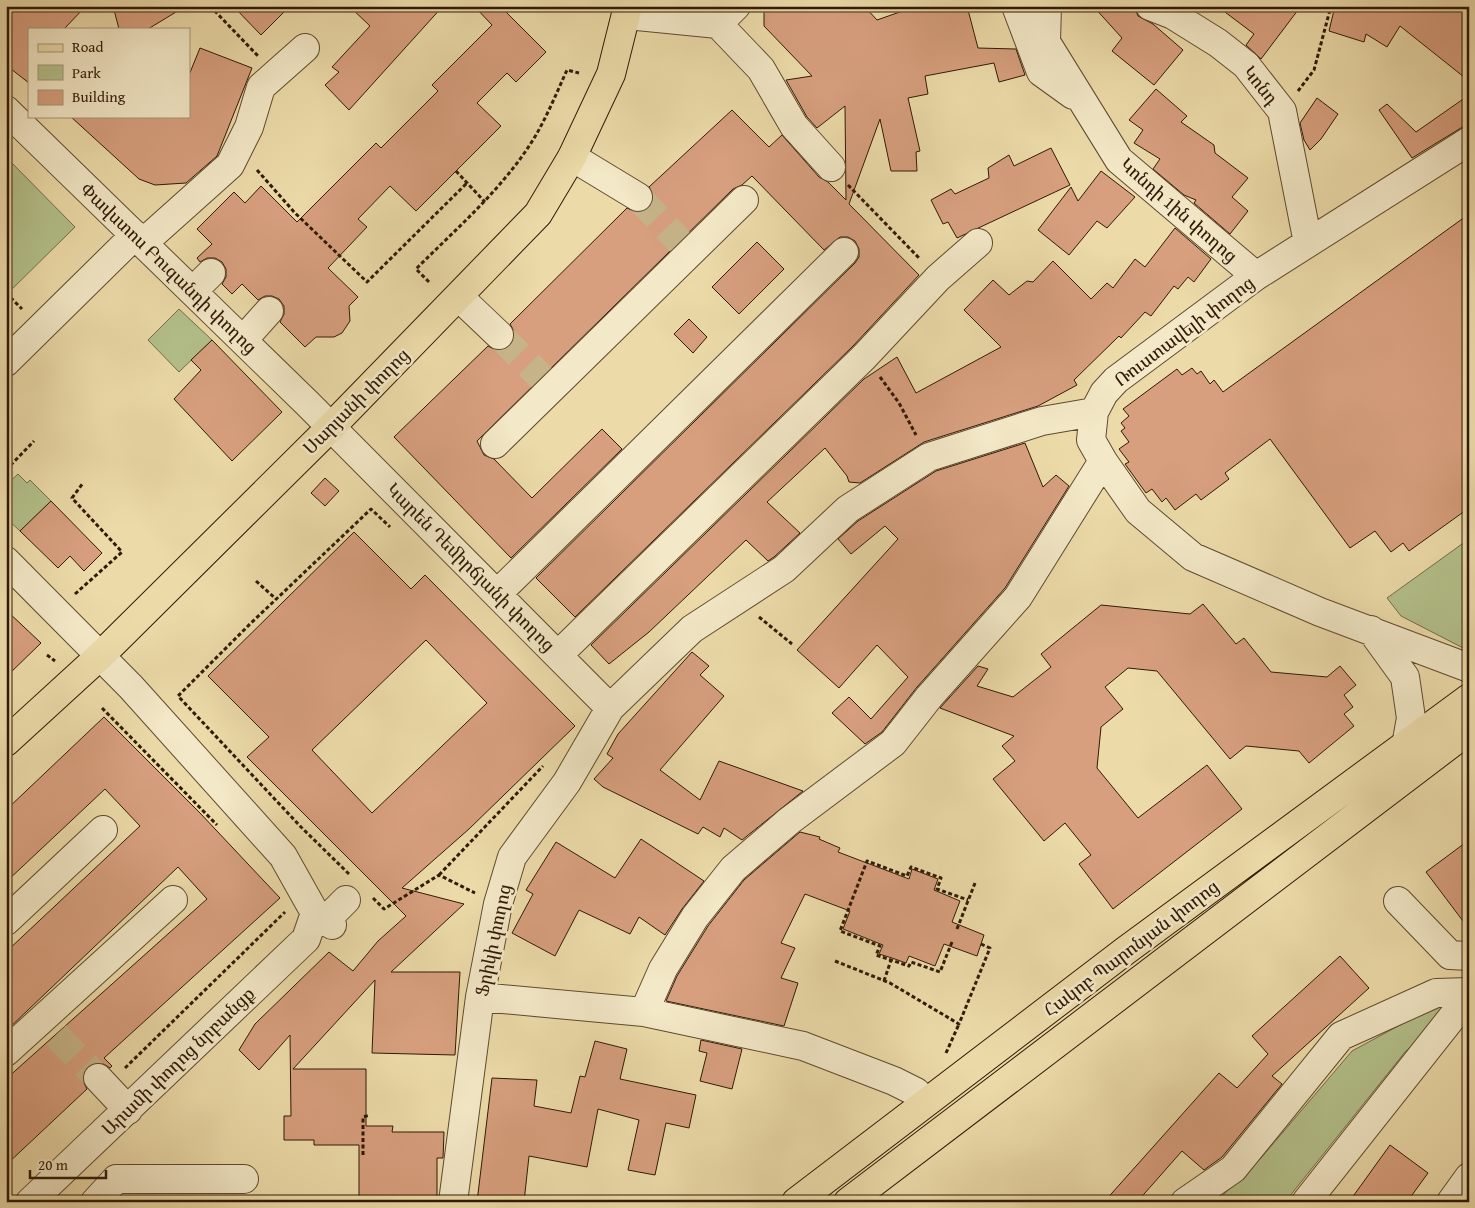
<svg xmlns="http://www.w3.org/2000/svg" width="1475" height="1208" font-family="'Gentium Book Plus','Noto Serif Armenian',serif">
<style>
.green{fill:#b4c18b;stroke:#726d48}
.building{fill:#d79f7e;stroke:#301906;fill-rule:evenodd}
.lines{fill:none;stroke-linecap:round;stroke-linejoin:round}
.minor-tunnel{stroke:#c6b488;stroke-width:28;stroke-dasharray:28 14;stroke-linecap:butt}
.minor-casing{stroke:#5f4a2f;stroke-width:30}
.major-casing{stroke:#301906;stroke-width:30}
.path{stroke:#301906;stroke-width:3;stroke-dasharray:4 2.5;stroke-linecap:butt}
.minor{stroke:#f3e8c7;stroke-width:28}
.major{stroke:#ecdba9;stroke-width:28}
.labels{text-anchor:middle;dominant-baseline:central;stroke-width:5;stroke-linejoin:round;paint-order:stroke}
.street-label{font-size:18px;fill:#301906;stroke:#f3e8c7}
</style>
<rect width="100%" height="100%" fill="#ecdba9"/>
<filter id="stains"><feTurbulence type="fractalNoise" baseFrequency=".004" numOctaves="4"/><feColorMatrix values="0 0 0 0 .2 0 0 0 0 .09 0 0 0 0 .02 0 0 0 .5 -.17"/></filter>
<radialGradient id="worn" r=".72"><stop offset=".6" stop-color="#630" stop-opacity="0"/><stop offset="1" stop-color="#630" stop-opacity=".3"/></radialGradient>
<path class="green" d="M6 157 75 227 6 295Z
M179 309 212 340 179 372 148 340Z
M18 474 27 483 30 480 51 501 20 531 6 518V485Z
M1469 539V651L1401 616 1387 598Z
M1435 1006 1443 1007V1016L1405 1052 1285 1202H1216L1261 1158 1352 1051Z"/>
<path class="building" d="M6 6H86L64 29H29V83L6 65Z
M113 6H186L148 29H119Z
M233 6H290L261 35Z
M349 6H443L349 110 325 85 339 72 332 67 370 26Z
M474 6H500L546 52 516 82 507 73 477 103 501 126 416 211 390 186 358 219 367 227 328 268 358 297 349 306 350 321 342 333 334 337H316L305 347 280 322 284 314V306L279 299 272 296H265L258 300 242 284 232 294 222 284 226 277V269L222 262 215 258H207L200 262 197 258 212 244 197 229 234 192 245 203 261 186 297 222 376 143 381 148 438 91 432 85 492 25Z
M764 6H864L877 20 917 6H967L978 48 1016 49 1025 75 999 82 994 63 925 76 928 94 908 98 920 151 916 152 917 171H891L880 119 849 204 919 275 853 346 575 617 536 578 855 263 859 257V249L855 241 848 237H840L824 250 752 176 742 185 733 189 477 441 484 455 494 459 532 498 602 429 622 449 511 558 394 437 488 346 496 350H503L510 346 514 338V331L510 324 627 208 638 213 645 211 651 205 654 197 649 187 732 110 769 147 782 135 819 177 828 182 846 200 845 106 817 128 807 117 786 80 812 76 764 26Z
M1093 6H1134L1138 16 1153 24 1183 50 1154 85 1112 51 1122 38Z
M1217 6H1301L1261 59 1246 45 1254 34Z
M1335 6H1469V81L1400 26 1387 47 1366 34 1364 42 1329 31Z
M200 48 252 68 217 156 186 183 155 185 139 179 70 116H189V75Z
M1156 89 1187 116 1181 122 1214 145 1215 153 1248 178 1232 197 1248 211 1230 234 1194 203 1196 200 1184 195 1153 169 1160 159 1134 143 1143 130 1129 120Z
M1469 95V123L1412 158 1379 110 1387 104 1416 132Z
M1317 98 1338 114 1321 139 1310 150 1304 140 1300 123Z
M1051 148 1070 185 957 238 948 222 943 224 931 200 951 189 955 194 989 178 988 168 1009 155 1014 166Z
M1101 171 1135 197 1107 228 1097 221 1069 255 1038 230 1071 187 1078 201Z
M1469 214V508L1409 551 1403 543 1391 552 1375 531 1350 548 1270 439 1225 473 1229 479 1201 500 1196 494 1175 510 1166 498 1162 502 1152 489 1146 493 1125 464 1129 462 1119 449 1129 442 1121 431 1125 428 1121 423 1129 416 1123 409 1177 369 1182 375 1192 368 1197 374 1201 371 1210 384 1214 380 1223 392Z
M1175 228 1211 259 1194 282 1188 277 1178 289 1174 286 1151 316 1145 312 1121 338 1119 336 1074 380 1077 385 1038 406 924 442 860 483 849 482 847 476 825 448 767 502 800 533 774 557 768 561 746 540 649 632 609 664 591 645 864 379 897 357 916 393 1001 347 964 310 993 280 1009 295 1027 281 1033 282 1053 261 1091 299 1107 283 1113 288 1135 259 1145 267Z
M757 242 784 269 739 314 712 287Z
M689 319 707 337 693 353 674 334Z
M212 340 282 412 232 461 174 399 201 370 191 360Z
M1025 443 1043 487 1056 475 1069 486 1005 588 917 687 882 732 865 744 832 713 849 697 871 719 908 677 877 645 839 688 797 650 898 539 885 526 851 554 838 539 858 521 936 471Z
M325 478 339 491 325 506 311 493Z
M51 501 102 553 84 571 70 556 58 568 20 531Z
M354 532 411 589 425 575 575 726 469 829 402 888 464 904 391 972H460L455 1055 372 1053 375 980 293 1069H366V1126H393L392 1132H444L443 1158H437V1202H359V1145H314V1140H284V1116H291L290 1035 259 1070 239 1050 255 1024 329 952 353 971 378 941 406 916 247 757 269 737 208 676ZM426 640 487 703 372 813 312 750Z
M1203 604 1236 644 1244 638 1271 672 1327 677 1340 666 1356 685 1344 695 1353 707 1344 714 1354 726 1309 763 1299 751 1246 746 1230 759 1157 671 1128 668 1105 687 1123 709 1101 727 1097 768 1138 818 1207 765 1242 809 1113 909 1079 864 1091 855 1065 823 1044 841 993 779 1015 761 1002 746 1014 736 940 708 978 666 988 669 977 686 1013 697 1051 667 1041 654 1101 605 1190 614Z
M6 610 41 643 6 677Z
M692 652 709 666 700 675 724 696 660 770 700 800 719 761 803 791 742 840 724 828 720 837 703 827 698 834 603 787 594 779 613 758 607 754 618 734Z
M104 717 200 813 280 898 104 1058 112 1066 110 1068 102 1063H94L87 1067 83 1074V1081L87 1089 6 1165V1079L207 899 178 867 6 1031V952L140 826 105 789 6 882V810Z
M800 832 820 837 819 839 840 848 838 852 909 879 912 869 938 879 934 890 960 901 952 922 984 935 977 956 944 944 935 966 909 956 906 963 892 958 879 954 883 945 843 929 850 911 805 894 781 943 795 948 781 978 798 983 784 1026 666 1001 677 976 708 926 744 880Z
M641 839 704 881 682 909 665 935 639 917 630 934 579 910 555 956 512 933 533 894 526 890 556 842 615 878Z
M1469 840V929L1426 872Z
M1340 956 1369 988 1272 1076 1282 1084 1222 1157 1204 1170 1182 1151 1137 1202H1104L1219 1073 1237 1088 1268 1054 1252 1036Z
M701 1040 742 1049 732 1089 700 1081 707 1053 699 1051Z
M595 1041 627 1049 620 1079 696 1095 689 1128 666 1123 655 1175 628 1170 639 1120 598 1109 587 1167 529 1156 524 1202H477L492 1078 537 1080 534 1106 571 1113 580 1076 585 1077Z
M1390 1145 1428 1173 1407 1202H1349Z"/>
<g class="lines">
<path class="minor-tunnel" d="M638 197 681 243
M499 335 542 378
M56 1035 98 1078"/>
<defs>
<path id="minor" d="M1016 6 1041 72 1073 95
M1047 6 1046 42 1119 160 1256 276
M1150 6 1173 15 1218 43 1246 65 1282 111 1308 243
M627 15 718 24
M718 24 761 69 794 126 831 167
M718 24 736 6
M6 110 308 404 610 708
M572 157 638 197
M144 242 230 165 249 127 261 87 305 48
M193 291 211 273
M459 297 499 335
M243 340 269 311
M6 362 135 235
M1094 412 1091 440 1103 461 1138 511 1193 557 1320 612 1469 668
M495 444 744 200
M6 561 131 687 283 856 315 913 332 925
M497 594 844 252
M1371 630 1405 677 1411 718 1406 746
M558 655 864 357 938 278 978 243
M1398 901 1450 955 1469 956
M6 921 103 830
M325 921 346 900
M480 997 644 1012 803 1046 894 1081 916 1092 926 1102
M644 1012 663 969 695 917 733 869 789 821 893 743 929 697 1018 597 1103 461
M6 1052 173 900
M98 1078 128 1110
M30 1202 306 939 315 913
M95 1202 116 1179H244
M453 1202 480 997 498 904 512 857 567 782 610 708 692 629 784 569 848 509 929 457 1042 421 1094 412 1104 393 1116 380 1256 276 1469 141
M1185 1202 1233 1169 1341 1036 1436 993 1469 992
M1306 1202 1469 996
M1451 1202 1469 1177"/>
<path id="major" d="M6 742 100 656 331 427 538 214 572 157 611 74 628 6
M796 1202 1125 951 1469 698
M848 1202 1469 730"/>
</defs>
<use href="#minor" class="minor-casing"/>
<use href="#major" class="major-casing"/>
<path class="path" d="M210 6 258 56
M1298 91 1314 70 1331 6
M257 170 295 213 367 282 468 182
M456 171 485 202
M848 185 920 259
M429 282 416 269C458 227 505 187 536 135 548 114 557 92 567 70L579 73
M6 293 22 309
M880 377 899 403 916 435
M6 470 34 441
M256 581 276 599
M75 594 122 552 72 498 83 483
M759 617 792 644
M47 655 55 661
M102 708 217 825
M349 874 301 827 178 696 250 624 371 509 390 527
M439 875 543 766
M373 898 384 909 439 875 475 893
M957 929 975 883
M952 942 940 972 911 962 909 966 876 955 880 946 840 931 867 861 907 876 911 867 941 878 937 889 968 900
M835 961 890 983 959 1024 990 948 981 944
M884 981 891 960
M946 1053 959 1024
M125 1068 285 912
M363 1155V1117L370 1115"/>
<use href="#minor" class="minor"/>
<use href="#major" class="major"/>
</g>
<g class="labels">
<g class="street-label">
<text transform="translate(1261 85) rotate(51)">Կոնդ</text>
<text transform="translate(1179 210) rotate(41)">Կոնդի 1ին փողոց</text>
<text transform="translate(169 268) rotate(44)">Փավստոս Բուզանդի փողոց</text>
<text transform="translate(1184 331) rotate(-37)">Ռուստավելի փողոց</text>
<text transform="translate(356 401) rotate(-45)">Սարյանի փողոց</text>
<text transform="translate(471 567) rotate(45)">Կարեն Դեմիրճյանի փողոց</text>
<text transform="translate(493 940) rotate(-78)">Ֆրիկի փողոց</text>
<text transform="translate(1131 948) rotate(-37)">Հակոբ Պարոնյան փողոց</text>
<text transform="translate(178 1061) rotate(-44)">Արամի փողոց նրբանցք</text>
</g>
</g>
<rect width="1475" height="1208" fill="none" stroke="#ecdba9" stroke-width="25"/>
<rect x="8" y="8" width="1460" height="1193" fill="none" stroke="#301906" stroke-width="2.5"/>
<rect x="12" y="12" width="1450" height="1183" fill="none" stroke="#301906"/>
<rect x="28" y="28" width="162" height="90" fill="#f3e8c7" stroke="#a5957a"/>
<rect x="38" y="44" width="25" height="8" fill="#ecdba9" stroke="#a5957a"/>
<text x="72" y="52" font-size="15" fill="#301906">Road</text>
<rect x="38" y="65" width="25" height="15" fill="#b4c18b" stroke="#a5957a"/>
<text x="72" y="78" font-size="15" fill="#301906">Park</text>
<rect x="38" y="90" width="25" height="15" fill="#d79f7e" stroke="#a5957a"/>
<text x="72" y="102" font-size="15" fill="#301906">Building</text>
<path d="M30 1170v8h76v-8" fill="none" stroke="#301906" stroke-width="2.5"/>
<text x="38" y="1170" font-size="15" fill="#301906" stroke="#f3e8c7" stroke-width="4" paint-order="stroke">20 m</text>
<rect width="100%" height="100%" filter="url(#stains)"/>
<rect width="100%" height="100%" fill="url(#worn)"/>
</svg>
